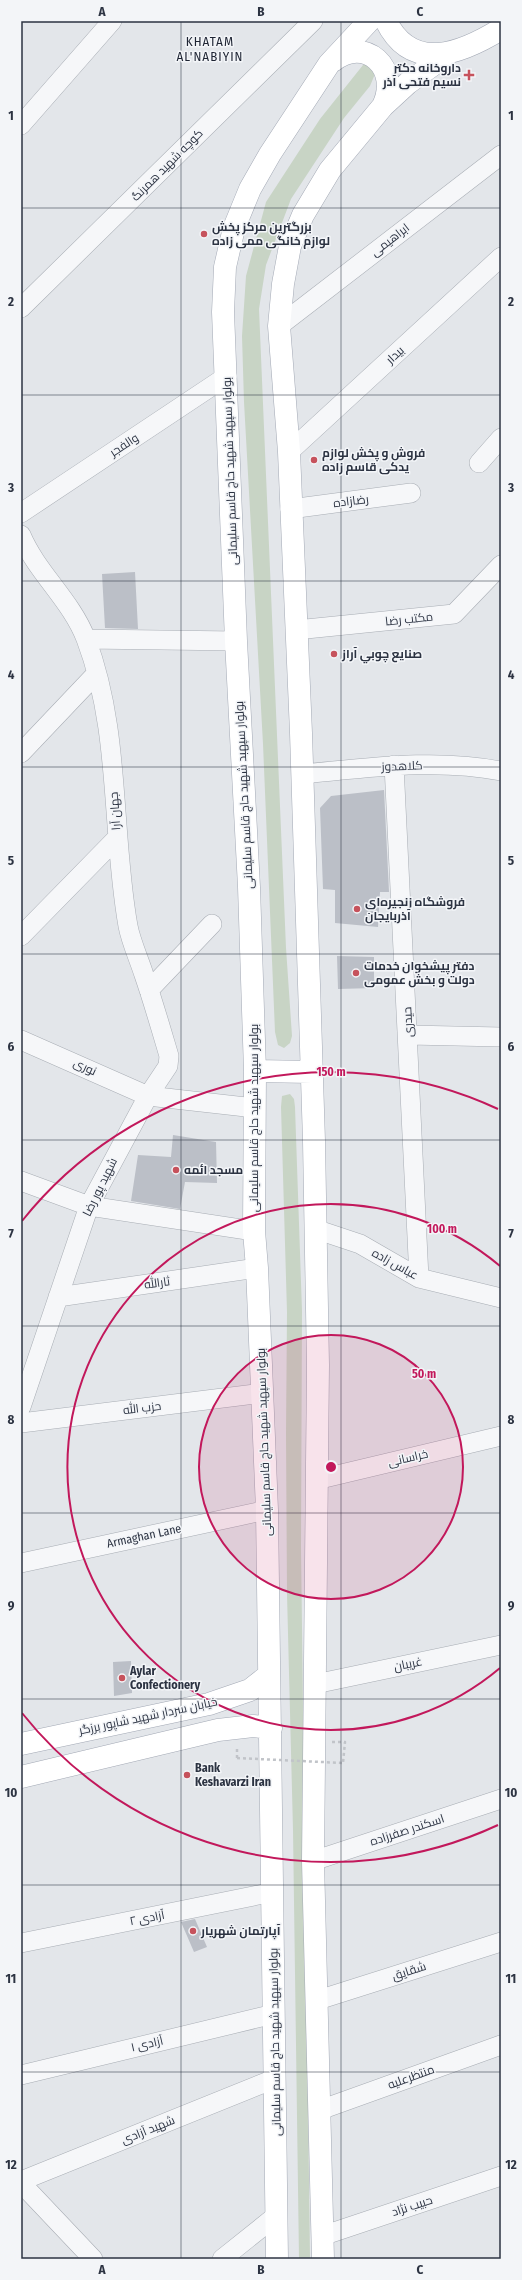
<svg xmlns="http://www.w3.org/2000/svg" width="522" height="2280" font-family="'Fira Sans Condensed',Cairo,sans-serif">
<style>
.green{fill:#c8d4c5}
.building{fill:#bbbfc7}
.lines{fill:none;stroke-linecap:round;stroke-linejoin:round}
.minor-casing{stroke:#a8adb4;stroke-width:20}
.major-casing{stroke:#a3a9b5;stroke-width:23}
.path{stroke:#c1c4c9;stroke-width:2.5;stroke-dasharray:3 3;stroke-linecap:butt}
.minor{stroke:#f6f7f9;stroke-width:19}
.major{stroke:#fff;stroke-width:22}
.path-bridge{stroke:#c1c4c9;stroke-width:2.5;stroke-dasharray:3 3;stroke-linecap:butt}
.grid{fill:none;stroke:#2c3342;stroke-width:1;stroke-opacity:0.55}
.ring{fill:none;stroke:#c2185b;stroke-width:2}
.poi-dot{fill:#c6525c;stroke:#f3f5f8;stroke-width:1.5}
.labels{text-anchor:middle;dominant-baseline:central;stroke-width:3;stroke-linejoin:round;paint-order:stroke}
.poi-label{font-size:12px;font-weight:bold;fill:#2c3342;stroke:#f3f5f8;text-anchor:start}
.street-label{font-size:12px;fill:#2c3342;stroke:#f3f5f8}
.neighbourhood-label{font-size:13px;letter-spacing:1px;fill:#1e2433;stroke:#f3f5f8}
.centre{fill:#c2185b;stroke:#f3f5f8;stroke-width:2}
.ring-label{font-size:12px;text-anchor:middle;font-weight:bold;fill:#c2185b;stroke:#f3f5f8;stroke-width:3;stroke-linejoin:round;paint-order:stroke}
.neatline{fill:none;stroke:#2c3342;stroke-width:1.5}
.grid-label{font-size:13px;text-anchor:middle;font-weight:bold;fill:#2c3342}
</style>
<rect width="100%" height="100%" fill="#e3e6ea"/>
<path class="green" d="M370 62 375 74 370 86 344 118 291 199 266 265 259 309 286 948 292 1036 290 1043 284 1048 278 1045 275 1032 263 744 244 402 242 336 246 276 266 202 320 119 363 65Z
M290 1094 294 1099 295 1107 302 1311 301 1548 310 2259H299L293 1830 287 1594 286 1433 287 1312 281 1107 282 1096Z"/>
<path class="building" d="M135 572 138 629 105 628 102 574Z
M384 790 389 892H380L378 927 335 923V890L323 889 320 808 331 796Z
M337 956 374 957V988L338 989Z
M173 1135 216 1142 217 1183 185 1182 180 1209 131 1201 138 1155 171 1157Z
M131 1661 132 1693 114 1696 113 1662Z
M195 1919 207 1947 194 1952 181 1922Z"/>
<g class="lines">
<defs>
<path id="minor" d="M21 125 112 21
M21 308 313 21
M279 326 501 155
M289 452 501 257
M479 463 501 438
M290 509 411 493
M21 513 227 376
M21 535C37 573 71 600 86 639 121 731 111 831 128 926 131 942 139 959 144 975 153 1001 161 1029 169 1056L168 1066 148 1096 21 1040
M296 630 454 614 501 565
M86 639 236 641
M21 753 96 674
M394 765 419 1278
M303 774C368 768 436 758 501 771
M21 936 117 838
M149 990 212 924
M409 1035 501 1037
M21 1181 89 1206 254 1231
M315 1229 360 1244 419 1278 501 1298
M58 1297 257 1268
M21 1407 89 1206 148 1096 255 1108
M21 1423 263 1393
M316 1480 501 1436
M21 1563 267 1510
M315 1684 501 1645
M313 1861 501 1799
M21 1943 273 1892
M318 2000 501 1942
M21 2075 274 2014
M320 2110 501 2045
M21 2181 274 2079
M21 2183 93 2259
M322 2236 501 2176
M222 2259 277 2215"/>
<path id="major" d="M386 21C412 74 462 53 501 29
M333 61C365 35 401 68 383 106
M255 1071 312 1072
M21 1744 209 1704 250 1690 269 1675
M21 1777 218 1730 253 1726 271 1728
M277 2259 267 1510 257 1268 254 1231 255 1071 249 887 236 641 223 312 225 267 234 228 250 189 270 154 329 64 369 21
M323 2259 313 1861 318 1365 314 1141 301 733 289 452 279 326 283 284 290 246 303 215 330 170 383 106 408 83 449 53"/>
</defs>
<use href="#minor" class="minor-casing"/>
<use href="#major" class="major-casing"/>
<path class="path" d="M332 1742H345L343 1763
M237 1758V1747"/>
<use href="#minor" class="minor"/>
<use href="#major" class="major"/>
<path class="path-bridge" d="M237 1758 343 1763"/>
</g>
<path class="grid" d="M181 21V2259M341 21V2259M21 208H501M21 395H501M21 581H501M21 767H501M21 954H501M21 1140H501M21 1326H501M21 1513H501M21 1699H501M21 1885H501M21 2072H501"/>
<circle cx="331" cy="1467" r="132" fill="#c2185b" fill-opacity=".12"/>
<g class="ring">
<circle cx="331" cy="1467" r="132"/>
<path d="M500 1668A263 263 0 1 1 500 1266"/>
<path d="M498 1825A395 395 0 0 1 22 1713M22 1221A395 395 0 0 1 498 1109"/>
</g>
<g class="poi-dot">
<path d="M467 69h4v4h4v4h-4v4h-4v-4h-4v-4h4z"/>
<circle cx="204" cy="234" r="4"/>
<circle cx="314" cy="460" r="4"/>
<circle cx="334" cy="654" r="4"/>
<circle cx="357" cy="909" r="4"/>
<circle cx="356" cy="973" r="4"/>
<circle cx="176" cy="1170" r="4"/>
<circle cx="122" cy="1678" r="4"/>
<circle cx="187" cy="1775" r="4"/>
<circle cx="193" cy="1931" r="4"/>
</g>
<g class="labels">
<g class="poi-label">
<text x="461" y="68" text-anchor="end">داروخانه دکتر<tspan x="461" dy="14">نسیم فتحی آذر</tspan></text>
<text x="212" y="227">بزرگترین مرکز پخش<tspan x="212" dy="14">لوازم خانگی ممی زاده</tspan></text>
<text x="322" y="453">فروش و پخش لوازم<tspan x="322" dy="14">یدکی قاسم زاده</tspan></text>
<text x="342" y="654">صنايع چوبي آراز</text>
<text x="365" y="902">فروشگاه زنجیره‌ای<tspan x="365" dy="14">آذربایجان</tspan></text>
<text x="364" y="966">دفتر پیشخوان خدمات<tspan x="364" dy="14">دولت و بخش عمومی</tspan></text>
<text x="184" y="1170">مسجد ائمه</text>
<text x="130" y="1671">Aylar<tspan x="130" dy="14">Confectionery</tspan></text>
<text x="195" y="1768">Bank<tspan x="195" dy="14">Keshavarzi Iran</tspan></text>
<text x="201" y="1931">آپارتمان شهریار</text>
</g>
<g class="street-label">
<text transform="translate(167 165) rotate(-45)">کوچه شهید همرنگ</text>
<text transform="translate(390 240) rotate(-38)">ابراهیمی</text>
<text transform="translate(395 355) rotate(-43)">بیدار</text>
<text transform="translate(124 445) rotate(-33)">والفجر</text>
<text transform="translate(230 471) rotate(-92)">بولوار سپهبد شهید حاج قاسم سلیمانی</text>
<text transform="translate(351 501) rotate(-7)">رضازاده</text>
<text transform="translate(409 619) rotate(-6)">مکتب رضا</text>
<text transform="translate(402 766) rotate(-2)">کلاهدوز</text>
<text transform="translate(244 795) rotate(-93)">بولوار سپهبد شهید حاج قاسم سلیمانی</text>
<text transform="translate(115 811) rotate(-94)">جهان آرا</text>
<text transform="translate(408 1022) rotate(-93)">حیدری</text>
<text transform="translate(85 1067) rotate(25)">نوری</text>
<text transform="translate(254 1118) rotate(-90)">بولوار سپهبد شهید حاج قاسم سلیمانی</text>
<text transform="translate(100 1187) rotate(-64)">شهید پور رضا</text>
<text transform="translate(395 1264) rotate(29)">عباس زاده</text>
<text transform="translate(157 1283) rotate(-8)">ثارالله</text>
<text transform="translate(142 1408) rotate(-7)">حزب الله</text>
<text transform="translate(264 1442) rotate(-92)">بولوار سپهبد شهید حاج قاسم سلیمانی</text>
<text transform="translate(408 1458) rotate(-13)">خراسانی</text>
<text transform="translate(144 1536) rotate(-12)">Armaghan Lane</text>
<text transform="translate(408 1664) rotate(-12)">غریبان</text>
<text transform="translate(148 1716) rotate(-12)">خیابان سردار شهید شاپور برزگر</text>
<text transform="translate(407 1830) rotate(-18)">اسکندر صفرزاده</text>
<text transform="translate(147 1918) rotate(-11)">آزادی ۲</text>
<text transform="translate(409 1971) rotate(-18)">شقایق</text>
<text transform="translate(275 2042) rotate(-91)">بولوار سپهبد شهید حاج قاسم سلیمانی</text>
<text transform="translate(147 2044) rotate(-13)">آزادی ۱</text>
<text transform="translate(411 2077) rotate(-20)">منتظرعلیه</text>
<text transform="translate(148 2130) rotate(-22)">شهید آزادی</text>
<text transform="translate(412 2206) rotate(-18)">حبیب نژاد</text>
</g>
<g class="neighbourhood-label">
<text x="210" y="41">KHATAM<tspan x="210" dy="15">AL'NABIYIN</tspan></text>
</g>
</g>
<circle cx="331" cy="1467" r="6" class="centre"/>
<g class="ring-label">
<text x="331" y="1076">150 m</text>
<text x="442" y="1233">100 m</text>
<text x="424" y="1378">50 m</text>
</g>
<rect width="522" height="2280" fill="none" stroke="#f3f5f8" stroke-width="44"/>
<rect x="22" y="22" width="478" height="2236" class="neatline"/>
<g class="grid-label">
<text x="102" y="16">A</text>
<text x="261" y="16">B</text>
<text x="420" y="16">C</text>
<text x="11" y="120">1</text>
<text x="511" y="120">1</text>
<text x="11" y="306">2</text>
<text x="511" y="306">2</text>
<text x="11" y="492">3</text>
<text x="511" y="492">3</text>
<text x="11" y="679">4</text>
<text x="511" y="679">4</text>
<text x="11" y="865">5</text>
<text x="511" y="865">5</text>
<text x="11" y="1051">6</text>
<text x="511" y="1051">6</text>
<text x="11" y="1238">7</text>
<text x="511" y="1238">7</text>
<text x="11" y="1424">8</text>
<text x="511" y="1424">8</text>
<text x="11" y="1610">9</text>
<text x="511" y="1610">9</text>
<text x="11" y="1797">10</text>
<text x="511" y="1797">10</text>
<text x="11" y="1983">11</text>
<text x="511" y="1983">11</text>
<text x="11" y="2169">12</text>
<text x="511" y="2169">12</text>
<text x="102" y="2274">A</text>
<text x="261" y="2274">B</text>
<text x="420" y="2274">C</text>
</g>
</svg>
